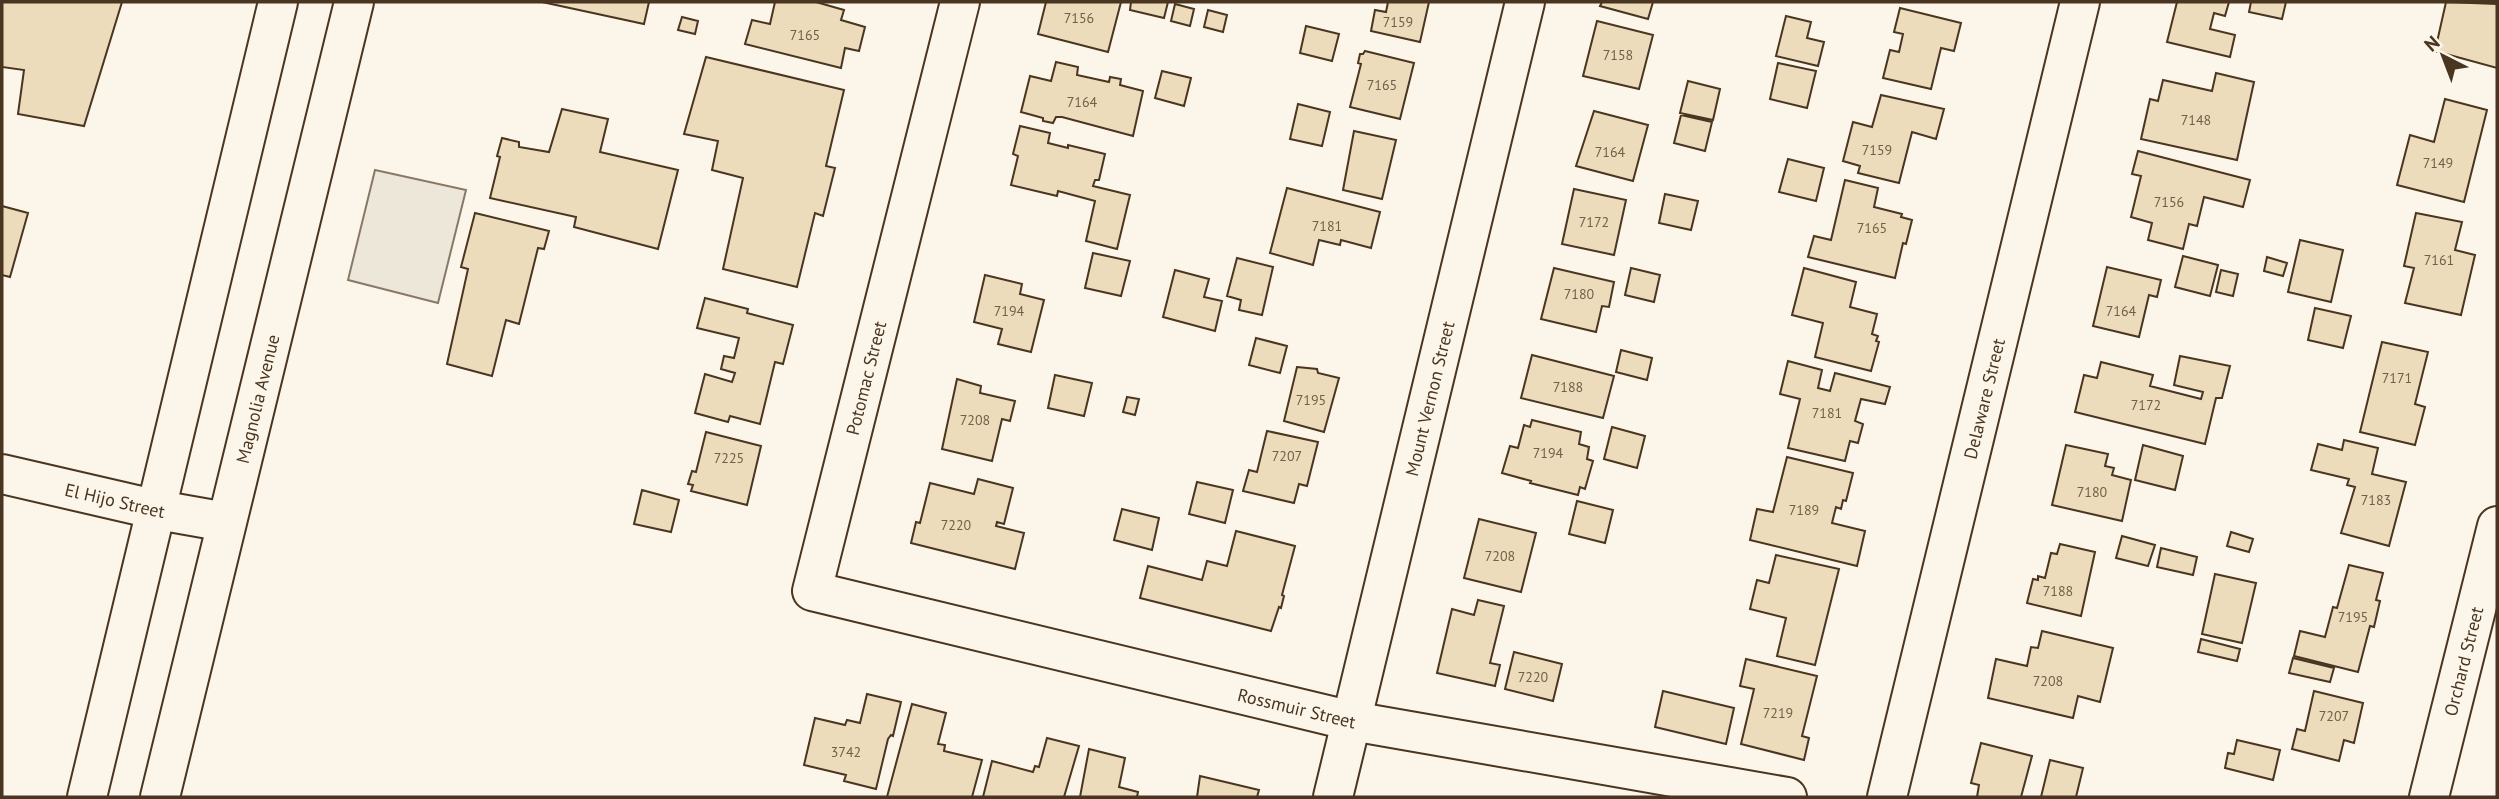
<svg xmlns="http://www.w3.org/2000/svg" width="2499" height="799" font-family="'PT Sans',sans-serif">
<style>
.parking{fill:#ede7d9;stroke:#887966;stroke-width:2}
.building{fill:#ecdcbc;stroke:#4a3520;stroke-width:2}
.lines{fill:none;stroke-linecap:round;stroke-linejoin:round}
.minor-casing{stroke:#4a3520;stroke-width:42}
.major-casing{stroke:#4a3520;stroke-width:42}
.minor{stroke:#fbf6e9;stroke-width:38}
.major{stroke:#fbf6e9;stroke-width:38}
.labels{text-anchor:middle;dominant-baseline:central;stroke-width:5;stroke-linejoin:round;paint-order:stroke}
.number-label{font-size:14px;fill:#725f47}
.street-label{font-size:18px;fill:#4a3520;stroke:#fbf6e9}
</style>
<rect width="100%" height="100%" fill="#fbf6e9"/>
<path class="parking" d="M375 170 466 190 438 303 348 280Z"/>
<path class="building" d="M2 2H122L84 126 18 114 24 70 2 67Z
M542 2H649L644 24Z
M775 2H816L844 10 841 20 865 27 859 51 845 48 841 68 745 44 752 20 770 24Z
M1046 2H1121L1108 52 1038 34Z
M1131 2H1168L1164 18 1130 10Z
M1388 2H1429L1420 42 1371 31 1375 10 1386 12Z
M1602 2H1653L1648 19 1600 6Z
M2177 2H2229L2225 16 2214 13 2210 29 2235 35 2230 57 2167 42Z
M2251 2H2286L2282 19 2249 12Z
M2446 2 2497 4V68L2435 51Z
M1175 4 1194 9 1190 26 1171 21Z
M1900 8 1961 23 1954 51 1941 48 1931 89 1883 78 1890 50 1899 52 1903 34 1894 32Z
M1208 10 1227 15 1223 32 1204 27Z
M1786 16 1811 22 1807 38 1824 42 1818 66 1776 56Z
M682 17 698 21 695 34 678 30Z
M1597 21 1653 35 1639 89 1583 76Z
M1306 26 1339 34 1332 61 1300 53Z
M1365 51 1414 63 1400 119 1350 107 1361 64 1358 63 1360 54H1363Z
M706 57 844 90 826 166 835 168 823 216 815 213 797 287 723 269 743 178 712 170 718 141 684 134Z
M1056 62 1078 67 1077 75 1109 82 1110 77 1121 79 1120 85 1143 91 1133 136 1062 117H1056L1053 123 1043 121V118L1021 112 1030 76 1051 81Z
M1778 63 1816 71 1807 108 1770 99Z
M1162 71 1191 78 1184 106 1155 98Z
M2216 73 2254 82 2237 160 2141 139 2150 99 2158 101 2163 80 2212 91Z
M1688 81 1720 89 1713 120 1680 113Z
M1881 95 1944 109 1936 139 1912 132 1899 183 1858 173 1860 166 1843 161 1853 122 1872 127Z
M2445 99 2487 110 2464 202 2397 185 2410 135 2434 142Z
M1298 104 1330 112 1322 146 1290 139Z
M562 109 608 119 600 152 678 170 658 249 574 227 576 217 490 198 500 157 497 156 502 138 519 142V147L549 152Z
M1594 111 1648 125 1633 181 1576 166Z
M1681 115 1712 122 1705 151 1674 143Z
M1020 126 1050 133 1048 143 1068 148V145L1105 154 1099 180H1095L1093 186 1130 195 1117 249 1086 241 1095 201 1058 191 1057 196 1011 185 1018 156 1013 154Z
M1354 131 1396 140 1382 199 1343 190Z
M2138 151 2250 180 2243 207 2204 197 2197 226 2189 224 2183 249 2148 240 2152 223 2131 217 2141 176 2132 174Z
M1788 159 1824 168 1816 201 1779 192Z
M1845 180 1878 188 1874 207 1902 214 1901 217 1912 220 1906 244 1903 243 1895 278 1808 257 1814 236 1831 240Z
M1287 188 1380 212 1371 248 1341 240 1340 245 1319 240 1313 265 1270 253Z
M1574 189 1626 200 1614 255 1562 244Z
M1665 194 1698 201 1691 230 1659 223Z
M2 206 28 213 10 277 2 275Z
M475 213 549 231 544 249 538 248 519 324 506 320 492 376 447 364 468 269 461 267Z
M2416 213 2462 222 2455 250 2475 255 2461 315 2405 303 2414 268 2404 266Z
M2300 240 2343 250 2331 302 2288 292Z
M1093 253 1130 261 1121 296 1085 288Z
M2183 256 2218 265 2210 296 2175 287Z
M2267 257 2287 263 2283 276 2264 271Z
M1237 258 1273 267 1262 315 1239 310 1241 300 1227 296Z
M2107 267 2161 280 2157 297 2149 295 2139 337 2093 326Z
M1554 268 1614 282 1609 307 1602 306 1596 332 1541 319Z
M1631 268 1660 275 1654 302 1625 295Z
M1804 268 1856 282 1850 307 1877 314 1872 334 1878 336 1876 341 1879 342 1871 371 1815 357 1823 323 1792 315Z
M1175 270 1209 279 1204 297 1222 301 1215 331 1163 317Z
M2221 270 2238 274 2233 296 2216 292Z
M985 275 1022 284 1020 294 1044 300 1031 352 998 344 1002 329 974 322Z
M705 298 748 309 747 313 793 325 783 364 775 362 760 424 730 416 728 422 695 413 705 374 732 382 735 373 721 369 724 356 734 358 739 338 697 328Z
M2315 308 2351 316 2343 348 2308 340Z
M1256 338 1287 346 1280 373 1249 365Z
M2382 342 2428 352 2415 404 2425 407 2415 445 2360 432Z
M1621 350 1652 358 1647 380 1616 372Z
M1532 355 1614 376 1603 418 1521 398Z
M2180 356 2230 366 2222 398H2216L2205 444 2075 412 2084 375 2097 378 2101 362 2153 375 2150 386 2201 399 2203 392 2174 385Z
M1788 361 1822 370 1818 388 1830 391 1835 373 1890 387 1885 404 1861 399 1855 421 1863 424 1858 443 1850 441 1845 461 1788 448 1800 399 1780 394Z
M1297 367 1317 369 1318 373 1339 378 1324 432 1284 421Z
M1055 375 1092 383 1084 416 1048 408Z
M957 379 981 386 980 393 1015 401 1010 421 1002 419 992 461 942 449Z
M1127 397 1139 399 1135 415 1123 412Z
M1532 420 1581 432 1579 444 1589 447 1587 459 1593 461 1585 489 1580 487 1578 495 1530 483 1531 481 1502 473 1510 446 1518 448 1524 425 1530 427Z
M1612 427 1645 436 1637 468 1604 459Z
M1267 431 1318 442 1307 486 1299 484 1294 503 1243 491 1249 470 1257 472Z
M706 432 761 446 747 505 691 491 693 485 688 484 692 471 696 472Z
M2344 440 2378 448 2372 474 2406 482 2389 546 2341 533 2355 487 2347 485 2349 479 2311 470 2318 444 2342 450Z
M2066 445 2108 454 2105 466 2114 468 2112 475 2131 480 2122 521 2052 505Z
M2143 445 2183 456 2175 490 2135 480Z
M1787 457 1853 473 1846 501 1843 500 1841 509 1836 507 1832 523 1865 531 1857 566 1750 540 1757 509 1773 512Z
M978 479 1013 488 1004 524 997 522 996 526 1024 533 1015 569 911 543 916 522 920 523 930 483 974 494Z
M1197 482 1233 490 1225 523 1189 514Z
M642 490 679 500 671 532 634 524Z
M1577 501 1613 510 1605 543 1569 534Z
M1122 509 1159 518 1152 550 1114 540Z
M1479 519 1536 533 1521 592 1464 578Z
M1236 531 1295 546 1282 595 1284 596 1281 608 1279 607 1271 631 1140 598 1148 566 1202 580 1207 561 1227 566Z
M2231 532 2253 539 2249 552 2227 546Z
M2122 536 2155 545 2148 566 2116 558Z
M2060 544 2095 552 2081 616 2027 603 2033 579 2038 580V576L2045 578 2051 553 2057 554Z
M2161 548 2197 557 2193 575 2157 567Z
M1776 555 1839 569 1815 665 1777 656 1786 618 1750 609 1757 580 1769 583Z
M2349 565 2383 573 2376 600 2380 601 2374 627 2370 626 2358 672 2294 656 2300 631 2325 637 2333 607 2337 608Z
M2215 574 2256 583 2242 643 2202 634Z
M1478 600 1504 606 1490 663 1500 665 1495 686 1437 673 1452 609 1474 615Z
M2042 631 2113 648 2100 702 2078 696 2073 718 1988 698 1996 659 2027 666 2031 647 2038 648Z
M2201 639 2240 649 2237 661 2198 652Z
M1514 652 1562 664 1553 701 1505 689Z
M2293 658 2334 668 2330 682 2289 673Z
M1746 659 1817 676 1802 736 1809 738 1804 760 1741 744 1754 689 1740 686Z
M1663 691 1734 708 1726 744 1655 727Z
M2314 691 2363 703 2354 743 2344 740 2339 761 2292 749 2297 729 2305 731Z
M867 694 901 702 893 736 891 735 888 739 876 789 844 781 846 775 804 765 815 718 845 725 847 720 860 723Z
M912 704 946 713 938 744 945 745 944 751 982 760 972 797H887Z
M1047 738 1079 746 1064 797H983L992 761 1033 772 1035 766 1039 767Z
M2237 740 2280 750 2273 780 2225 768 2228 753 2234 754Z
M1981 743 2032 756 2021 797H1977L1979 785 1971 783Z
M1089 749 1125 758 1119 787 1138 792 1137 797H1080Z
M2050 760 2083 768 2076 797H2041Z
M1200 776 1259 790 1257 797H1197Z"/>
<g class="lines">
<defs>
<g id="minor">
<path id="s1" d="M960 2 812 591 1352 721 1787 797"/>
<path id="s2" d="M2 474 158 510 226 522"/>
<path id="s3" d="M1333 797 1525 2"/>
<path id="s4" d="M1887 797 2080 2"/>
<path id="s5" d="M2429 797 2497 526"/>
</g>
<g id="major">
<path d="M87 797 278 2"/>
<path id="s6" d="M160 797 354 2"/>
</g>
</defs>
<use href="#minor" class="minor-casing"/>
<use href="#major" class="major-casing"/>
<use href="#minor" class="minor"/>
<use href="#major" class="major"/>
</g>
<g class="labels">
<g class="number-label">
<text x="1079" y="18">7156</text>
<text x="1398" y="22">7159</text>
<text x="805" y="35">7165</text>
<text x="1618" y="55">7158</text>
<text x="1382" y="85">7165</text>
<text x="1082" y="102">7164</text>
<text x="2196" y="120">7148</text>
<text x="1877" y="150">7159</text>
<text x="1610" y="152">7164</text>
<text x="2438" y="163">7149</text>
<text x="2169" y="202">7156</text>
<text x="1594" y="222">7172</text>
<text x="1327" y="226">7181</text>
<text x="1872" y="228">7165</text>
<text x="2439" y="260">7161</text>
<text x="1579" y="294">7180</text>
<text x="1009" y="311">7194</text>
<text x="2121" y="311">7164</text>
<text x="2397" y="378">7171</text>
<text x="1568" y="387">7188</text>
<text x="1311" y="400">7195</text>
<text x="2146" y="405">7172</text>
<text x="1827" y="413">7181</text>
<text x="975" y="420">7208</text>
<text x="1548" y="453">7194</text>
<text x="1287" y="456">7207</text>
<text x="729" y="458">7225</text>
<text x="2092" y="492">7180</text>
<text x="2376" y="500">7183</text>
<text x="1804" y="510">7189</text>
<text x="956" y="525">7220</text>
<text x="1500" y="556">7208</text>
<text x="2058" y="591">7188</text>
<text x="2353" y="617">7195</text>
<text x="1533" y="677">7220</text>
<text x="2048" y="681">7208</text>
<text x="1778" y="713">7219</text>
<text x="2334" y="716">7207</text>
<text x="846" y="752">3742</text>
</g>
<g class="street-label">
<text transform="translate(866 378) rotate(-76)">Potomac Street</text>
<text stroke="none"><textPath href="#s6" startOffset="410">Magnolia Avenue</textPath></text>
<text stroke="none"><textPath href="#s4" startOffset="410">Delaware Street</textPath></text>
<text stroke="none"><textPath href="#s3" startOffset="410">Mount Vernon Street</textPath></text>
<text stroke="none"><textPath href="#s2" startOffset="116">El Hijo Street</textPath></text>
<text stroke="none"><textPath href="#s5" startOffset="140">Orchard Street</textPath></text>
<text stroke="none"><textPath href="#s1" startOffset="1106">Rossmuir Street</textPath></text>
</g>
</g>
<rect width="2499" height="799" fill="none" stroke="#4a3520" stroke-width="7"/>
<g transform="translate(2443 56) rotate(318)" stroke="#fbf6e9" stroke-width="5" paint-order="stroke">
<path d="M0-5L12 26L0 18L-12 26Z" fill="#4a3520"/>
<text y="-10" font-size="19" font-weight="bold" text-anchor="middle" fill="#4a3520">N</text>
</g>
</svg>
